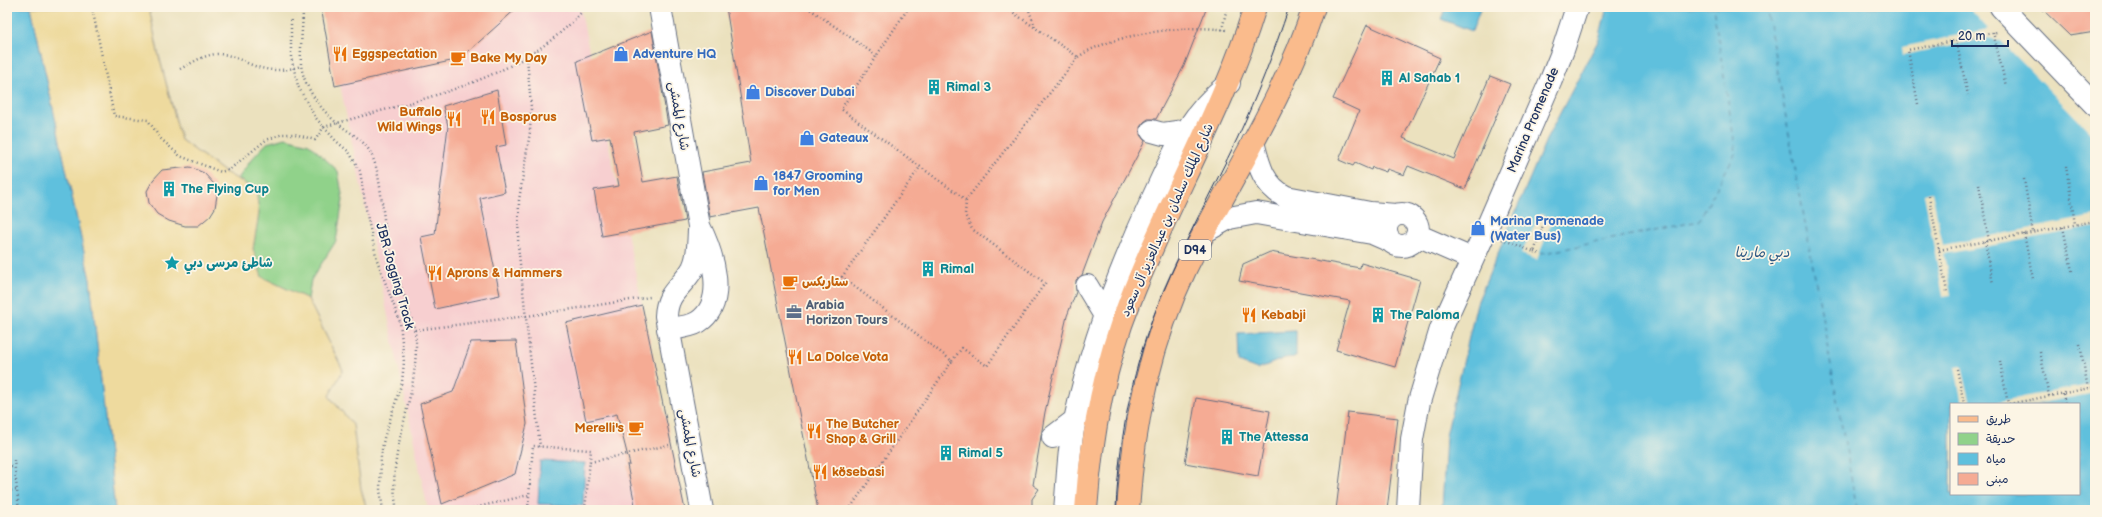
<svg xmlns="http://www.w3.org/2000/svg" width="2102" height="517" font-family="'Balsamiq Sans','Playpen Sans Arabic',sans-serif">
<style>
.built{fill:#f7cfd0}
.green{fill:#90d28a;stroke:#568074}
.sand{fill:#eeda9e;stroke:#84847e}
.water{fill:#5fc0dd;stroke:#3d789e;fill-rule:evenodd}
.pier{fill:#ebe1be}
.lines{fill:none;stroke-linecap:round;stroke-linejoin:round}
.ferry{stroke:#2f5a84;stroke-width:1;stroke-dasharray:5 4;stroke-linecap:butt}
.building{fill:#f5ab94}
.minor-casing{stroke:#646d80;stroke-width:24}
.major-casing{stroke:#646d80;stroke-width:24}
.path{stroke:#646d80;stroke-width:2.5;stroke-dasharray:1 3;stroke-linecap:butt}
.minor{stroke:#fff;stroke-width:22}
.major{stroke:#fabb8c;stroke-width:22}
.tram{stroke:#1b2f5e;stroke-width:1}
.labels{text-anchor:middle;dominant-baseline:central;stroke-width:3.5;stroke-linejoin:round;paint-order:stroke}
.shield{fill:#fcf5e5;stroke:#5e6a86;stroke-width:1}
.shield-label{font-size:12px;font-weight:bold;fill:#1b2f5e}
.food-label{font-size:13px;font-weight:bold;fill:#c56008;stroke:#fcf5e5;text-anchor:start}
.shop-label{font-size:13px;font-weight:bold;fill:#366cbe;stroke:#fcf5e5;text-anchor:start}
.culture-label{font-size:13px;font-weight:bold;fill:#0d838f;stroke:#fcf5e5;text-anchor:start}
.street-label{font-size:13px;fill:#1b2f5e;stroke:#fcf5e5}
.service-label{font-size:13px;font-weight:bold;fill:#4e5e75;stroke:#fcf5e5;text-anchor:start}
.water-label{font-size:14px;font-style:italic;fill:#2f5a84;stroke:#fcf5e5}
</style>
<rect width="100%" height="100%" fill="#fcf5e5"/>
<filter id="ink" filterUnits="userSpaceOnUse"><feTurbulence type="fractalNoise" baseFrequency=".025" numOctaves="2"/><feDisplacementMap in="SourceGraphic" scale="8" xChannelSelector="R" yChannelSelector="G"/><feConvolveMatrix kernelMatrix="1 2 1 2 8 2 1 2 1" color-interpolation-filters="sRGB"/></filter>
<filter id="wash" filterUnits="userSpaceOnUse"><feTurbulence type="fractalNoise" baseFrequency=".012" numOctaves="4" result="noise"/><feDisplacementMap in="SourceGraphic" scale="16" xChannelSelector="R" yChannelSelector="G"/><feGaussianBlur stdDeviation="0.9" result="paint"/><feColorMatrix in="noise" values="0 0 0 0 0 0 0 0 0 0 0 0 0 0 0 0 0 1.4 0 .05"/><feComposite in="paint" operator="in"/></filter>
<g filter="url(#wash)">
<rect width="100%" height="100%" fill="#ebe1be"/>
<path class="built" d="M324 7H580L685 510H428Z"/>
<path class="green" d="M285 138 309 144 338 171 343 200 336 241 311 280 308 299 262 277 253 249 259 213 256 190 238 179 251 160 267 143Z"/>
<path class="sand" d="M31 7H149L158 52 181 140 225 172 256 190 259 213 253 249 262 277 308 299 343 370 329 396 353 425 361 489 367 510H115L90 280Z"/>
<path class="water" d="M7 7H31L90 280 115 510H7Z
M1446 7H1481L1472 31 1441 19Z
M1607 7H1986L2095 114V510H1442L1446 436 1477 303 1546 140 1599 39ZM1951 404H2079V494H1951Z
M1296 331V357L1285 358 1257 369 1239 362 1238 334Z
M540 461 585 463 583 506 538 504Z"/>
<path class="pier" d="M1968 7H1986L2095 114V137L2001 41 1988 38 1903 55 1902 47 1988 29Z
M1932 192 1943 245 2095 216V227L1944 254 1951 295 1943 296 1924 194Z
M1540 214 1553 219 1537 260 1521 254Z
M1962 366 1971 404H1962L1955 367Z
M2095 384V393L2035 404H1984Z"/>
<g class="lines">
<path class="ferry" d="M1766 7 1857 510
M1540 254 1699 221 1736 152 1713 7"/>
</g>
<g id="blocks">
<path class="building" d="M321 7H518L460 59 335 86Z
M726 7H1207L1184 66 1156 119H1148L1144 122 1140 127V135L1145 141 1102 222 1082 275 1076 280V292L1067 316 1045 412 1033 485 1039 489 1032 499V510H818L759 208 710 217 702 172 751 163Z
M2040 7H2095V32L2070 36Z
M1367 25 1440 58 1403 138 1454 159 1490 76 1510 84 1465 189 1408 166 1404 175 1387 169 1386 172 1372 167 1371 170 1355 163 1353 166 1339 160 1359 111 1333 99Z
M652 31 668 125 634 132 643 182 677 176 685 221 602 236 594 190 619 186 610 137 592 140 577 61Z
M497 90 506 145 496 147 505 192 480 198 500 295 435 309 421 237 435 234 448 126 443 106Z
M190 167 204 173 214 184 217 195 215 208 210 216 198 226H185L169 221 157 214 149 203 147 191 153 180 162 170Z
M1270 252 1360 268 1361 263 1420 280 1395 367 1336 350 1350 301 1239 281 1243 264Z
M642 305 675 462 685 510H636L627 465H630L617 414 586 421 566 323Z
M516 341 527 424 515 474 442 504 420 404 453 392 471 342Z
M1196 398 1270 411 1258 476 1185 463Z
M1348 412 1398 418 1387 510H1336Z"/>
</g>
</g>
<g filter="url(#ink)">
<use href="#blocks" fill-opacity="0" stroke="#646d80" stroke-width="1"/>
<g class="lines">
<defs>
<path id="minor" d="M660 7 699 226C712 252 729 302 698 322 690 327 677 328 668 329
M2001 7 2095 105
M1152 131 1163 134 1184 131
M1253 142C1259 166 1263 185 1286 197L1370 213 1396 215
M1386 230a16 16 0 1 1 32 0a16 16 0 1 1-32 0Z
M699 231C698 244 699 256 693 268 682 288 667 291 666 316L702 510
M1204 232 1229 218 1256 213 1372 233 1388 240
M1417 235 1472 259
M1087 286 1104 314
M1053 437 1074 421
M1065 510C1068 481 1068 448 1075 420 1092 343 1119 271 1152 200 1174 153 1187 117 1229 83
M1408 510 1412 439 1419 402 1441 329 1485 232 1551 80 1563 50 1577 7"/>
<path id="major" d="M1086 510C1091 438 1103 368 1130 301 1168 202 1224 109 1255 7
M1128 510C1133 427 1150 343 1186 268 1229 181 1284 99 1314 7"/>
</defs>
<use href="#minor" class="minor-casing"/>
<use href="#major" class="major-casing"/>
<path class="path" d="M92 7 114 116 148 120 160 138 180 156 221 172 230 169 266 140 283 134H295L315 140 324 127C415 99 521 84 586 7
M303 7C303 26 300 45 301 64 303 86 321 110 337 123 351 134 366 140 373 158 381 178 382 210 386 232 393 265 405 296 414 328 417 339 416 353 415 364 411 413 386 460 397 510
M807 7 877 56
M909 7 841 109 966 200 1078 57 1005 7
M1028 7 1035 27
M291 20V57L298 86 315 117 336 141 349 152 360 171 367 215 377 260 400 322 404 362 402 382 384 438 381 455 380 490 383 510
M1222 30 1227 7
M1993 32 2006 86
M1956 40 1968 95
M527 57 531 107 530 132 519 200 518 245 540 447
M1078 57C1111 34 1186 24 1226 30
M180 69C192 63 203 55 217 54 231 54 240 60 252 65 269 72 285 71 301 66
M1918 104 1908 50 1997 32
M2066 166 2075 224
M2024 179 2033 233
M1979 184 1989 241
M1929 196 1947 292
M2063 227 2072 271
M2024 234 2033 279
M1502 239 1534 252 1545 219
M1985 241 1993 284
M1939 250 2095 221
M1534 252 1540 254
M415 330 527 316 650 297
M2080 344 2088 389
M2040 352 2049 396
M952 361 962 348 987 366 1045 283 972 229 965 215 966 200
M2000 361 2008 404
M1957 369 1964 404
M2063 394 2065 404
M2009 404 2095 387
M14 460 19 510
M590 462 669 445
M7 466H15
M7 491 17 490
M465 510 529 495
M544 510 528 509 533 446 591 450 585 510
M854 510 851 507 952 361 842 277 920 167"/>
<use href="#minor" class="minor"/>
<use href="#major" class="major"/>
<path class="tram" d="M1116 510C1119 436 1133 363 1162 295 1184 242 1212 191 1237 139 1257 96 1274 52 1289 7"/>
</g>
</g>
<defs>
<symbol id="restaurant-bare" viewBox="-9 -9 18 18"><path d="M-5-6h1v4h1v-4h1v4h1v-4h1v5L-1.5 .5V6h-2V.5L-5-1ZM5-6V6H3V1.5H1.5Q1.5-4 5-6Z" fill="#e8710a" stroke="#fcf5e5" stroke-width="2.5" paint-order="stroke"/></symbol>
<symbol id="shop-bare" viewBox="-9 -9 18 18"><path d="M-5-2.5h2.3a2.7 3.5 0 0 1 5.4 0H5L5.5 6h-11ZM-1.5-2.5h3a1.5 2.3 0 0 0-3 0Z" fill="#3f7fe0" stroke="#fcf5e5" stroke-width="2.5" paint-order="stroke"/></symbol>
<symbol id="cafe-bare" viewBox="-9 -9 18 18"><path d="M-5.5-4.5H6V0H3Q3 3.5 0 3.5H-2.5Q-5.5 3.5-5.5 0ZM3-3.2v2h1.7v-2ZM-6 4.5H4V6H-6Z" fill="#e8710a" stroke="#fcf5e5" stroke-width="2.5" paint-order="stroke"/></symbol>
<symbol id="building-bare" viewBox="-9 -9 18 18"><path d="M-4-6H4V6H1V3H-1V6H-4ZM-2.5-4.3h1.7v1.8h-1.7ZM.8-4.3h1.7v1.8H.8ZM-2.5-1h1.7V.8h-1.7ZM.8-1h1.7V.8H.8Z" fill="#0f9aa8" stroke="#fcf5e5" stroke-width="2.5" paint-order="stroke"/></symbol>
<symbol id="sight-bare" viewBox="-9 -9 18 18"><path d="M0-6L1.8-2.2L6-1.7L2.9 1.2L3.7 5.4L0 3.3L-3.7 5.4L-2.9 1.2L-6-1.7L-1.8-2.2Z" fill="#0f9aa8" stroke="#fcf5e5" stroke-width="2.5" paint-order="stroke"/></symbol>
<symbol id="office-bare" viewBox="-9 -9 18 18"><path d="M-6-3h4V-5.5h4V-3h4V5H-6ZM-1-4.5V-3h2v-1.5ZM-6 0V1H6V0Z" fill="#5c6f8a" stroke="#fcf5e5" stroke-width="2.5" paint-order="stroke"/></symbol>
</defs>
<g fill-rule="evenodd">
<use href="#restaurant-bare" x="329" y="43" width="22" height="22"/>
<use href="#shop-bare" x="610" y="43" width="22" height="22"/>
<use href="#cafe-bare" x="447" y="47" width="22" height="22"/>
<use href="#building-bare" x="1376" y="67" width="22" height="22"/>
<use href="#building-bare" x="923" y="76" width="22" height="22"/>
<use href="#shop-bare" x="742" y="81" width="22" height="22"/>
<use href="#restaurant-bare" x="477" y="106" width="22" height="22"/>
<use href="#restaurant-bare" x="443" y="108" width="22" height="22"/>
<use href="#shop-bare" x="796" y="127" width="22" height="22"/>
<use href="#shop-bare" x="750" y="172" width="22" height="22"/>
<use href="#building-bare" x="158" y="178" width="22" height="22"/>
<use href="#shop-bare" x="1467" y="217" width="22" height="22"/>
<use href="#sight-bare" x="161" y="252" width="22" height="22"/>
<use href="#building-bare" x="917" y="258" width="22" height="22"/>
<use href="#restaurant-bare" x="424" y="262" width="22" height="22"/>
<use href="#cafe-bare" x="779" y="271" width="22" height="22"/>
<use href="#office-bare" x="783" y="301" width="22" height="22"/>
<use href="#restaurant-bare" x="1238" y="304" width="22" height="22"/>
<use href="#building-bare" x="1367" y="304" width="22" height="22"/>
<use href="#restaurant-bare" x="784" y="346" width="22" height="22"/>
<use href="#cafe-bare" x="625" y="417" width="22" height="22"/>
<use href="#restaurant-bare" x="803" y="420" width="22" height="22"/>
<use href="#building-bare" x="1216" y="426" width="22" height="22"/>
<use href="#building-bare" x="935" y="442" width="22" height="22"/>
<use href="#restaurant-bare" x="809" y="461" width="22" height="22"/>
</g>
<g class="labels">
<rect class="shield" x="1179" y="240" width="32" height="20" rx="3"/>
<g class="shield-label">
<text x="1195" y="250">D94</text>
</g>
<g class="food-label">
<text x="352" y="54">Eggspectation</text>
<text x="470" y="58">Bake My Day</text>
<text x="442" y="112" text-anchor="end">Buffalo<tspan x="442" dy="15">Wild Wings</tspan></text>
<text x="500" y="117">Bosporus</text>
<text x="447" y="273">Aprons &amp; Hammers</text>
<text x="802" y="282">ستاربكس</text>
<text x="1261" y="315">Kebabji</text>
<text x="807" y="357">La Dolce Vota</text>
<text x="826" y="424">The Butcher<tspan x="826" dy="15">Shop &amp; Grill</tspan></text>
<text x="624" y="428" text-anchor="end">Merelli's</text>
<text x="832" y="472">kösebasi</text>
</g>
<g class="shop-label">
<text x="633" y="54">Adventure HQ</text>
<text x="765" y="92">Discover Dubai</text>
<text x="819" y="138">Gateaux</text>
<text x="773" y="176">1847 Grooming<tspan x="773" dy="15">for Men</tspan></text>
<text x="1490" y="221">Marina Promenade<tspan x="1490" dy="15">(Water Bus)</tspan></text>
</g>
<g class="culture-label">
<text x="1399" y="78">Al Sahab 1</text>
<text x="946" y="87">Rimal 3</text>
<text x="181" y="189">The Flying Cup</text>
<text x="184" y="263">شاطئ مرسى دبي</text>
<text x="940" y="269">Rimal</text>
<text x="1390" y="315">The Paloma</text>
<text x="1239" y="437">The Attessa</text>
<text x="958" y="453">Rimal 5</text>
</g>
<g class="street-label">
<text transform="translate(679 116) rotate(80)">شارع الممشى</text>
<text transform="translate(1533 120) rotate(-67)">Marina Promenade</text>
<text transform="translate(1167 220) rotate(-66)">شارع الملك سلمان بن عبدالعزيز آل سعود</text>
<text transform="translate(395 276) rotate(74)">JBR Jogging Track</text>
<text transform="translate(690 443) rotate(79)">شارع الممشى</text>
</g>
<g class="service-label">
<text x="806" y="305">Arabia<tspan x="806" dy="15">Horizon Tours</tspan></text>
</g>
<g class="water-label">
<text x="1762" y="252">دبي مارينا</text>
</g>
</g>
<rect width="2102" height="517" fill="none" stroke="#fcf5e5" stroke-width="24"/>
<rect x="1950" y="403" width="130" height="92" fill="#fcf5e5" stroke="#a2a6af"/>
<rect x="1958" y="416" width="20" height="6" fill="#fabb8c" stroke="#a2a6af"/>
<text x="1986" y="423" font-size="12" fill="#1b2f5e">طريق</text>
<rect x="1958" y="433" width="20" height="12" fill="#90d28a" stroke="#a2a6af"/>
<text x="1986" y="443" font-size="12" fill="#1b2f5e">حديقة</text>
<rect x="1958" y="453" width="20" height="12" fill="#5fc0dd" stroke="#a2a6af"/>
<text x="1986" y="463" font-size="12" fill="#1b2f5e">مياه</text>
<rect x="1958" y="473" width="20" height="12" fill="#f5ab94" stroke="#a2a6af"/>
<text x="1986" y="483" font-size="12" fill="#1b2f5e">مبنى</text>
<path d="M1952 40v6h56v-6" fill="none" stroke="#1b2f5e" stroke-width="2"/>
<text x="1958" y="40" font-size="12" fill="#1b2f5e" stroke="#fcf5e5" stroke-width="3" paint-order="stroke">20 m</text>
</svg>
